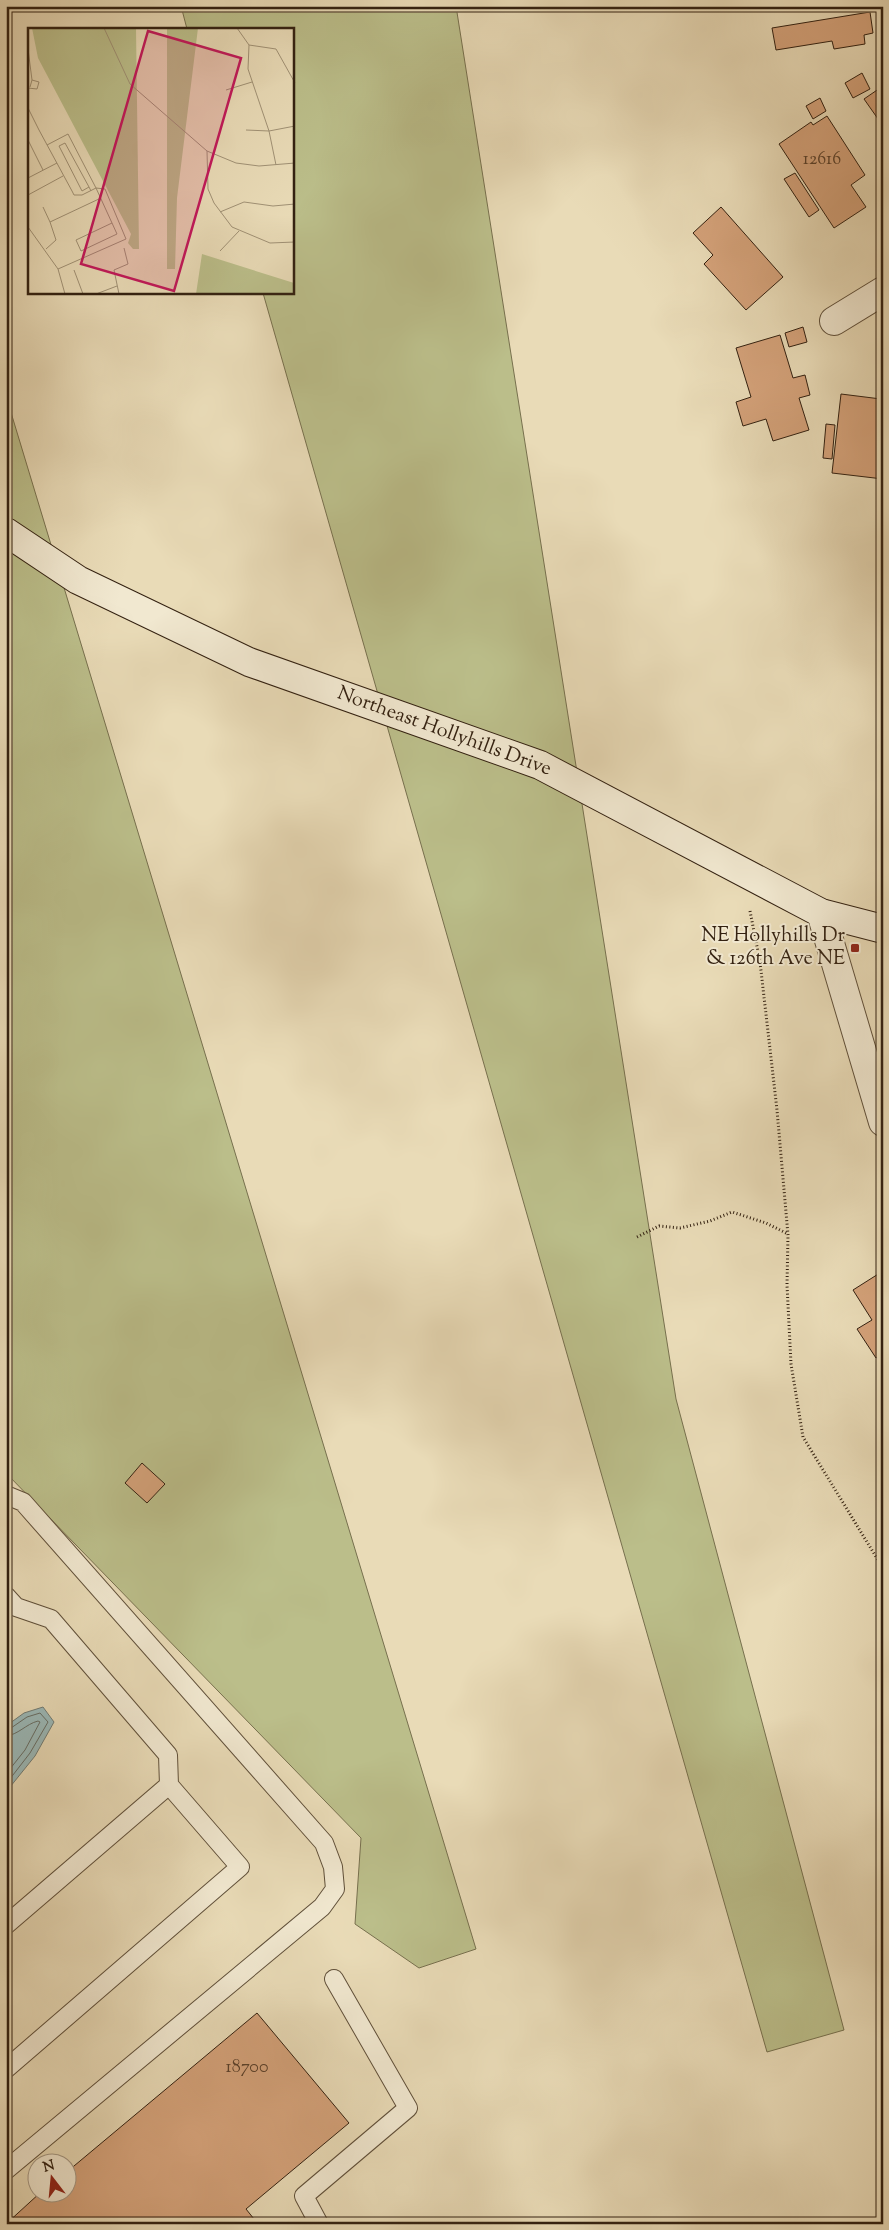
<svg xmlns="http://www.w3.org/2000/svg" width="889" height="2230" font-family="'Sorts Mill Goudy',serif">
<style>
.green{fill:#bbbe8a;stroke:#77704e}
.water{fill:#9bb9b8;stroke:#717c75}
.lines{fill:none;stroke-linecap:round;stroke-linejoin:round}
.shore{stroke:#676d64;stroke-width:1}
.building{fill:#d4a27a;stroke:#332111}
.lane-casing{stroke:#60503a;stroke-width:20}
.street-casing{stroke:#60503a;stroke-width:30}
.secondary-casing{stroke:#332111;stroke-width:30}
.path{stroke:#332111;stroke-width:3;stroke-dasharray:1 2.5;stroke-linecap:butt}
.lane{stroke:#f1e8d0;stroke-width:18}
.street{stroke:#f1e8d0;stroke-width:28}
.secondary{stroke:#f1e8d0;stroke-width:28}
.poi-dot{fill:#8f2418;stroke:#f1e8d0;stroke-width:2}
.labels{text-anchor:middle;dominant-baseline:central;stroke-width:4;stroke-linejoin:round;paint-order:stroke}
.number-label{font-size:18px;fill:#5b412b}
.street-label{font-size:20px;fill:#332111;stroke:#f1e8d0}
.poi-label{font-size:20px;fill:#332111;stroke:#f1e8d0;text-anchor:end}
.inset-road{fill:none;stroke:#a09175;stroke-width:1}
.view{fill:#c2185b;fill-opacity:0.15;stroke:#c2185b;stroke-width:2.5}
.inset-edge{fill:none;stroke:#332111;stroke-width:2.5}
</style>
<rect width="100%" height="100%" fill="#e9dbb7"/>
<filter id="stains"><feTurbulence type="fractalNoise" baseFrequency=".004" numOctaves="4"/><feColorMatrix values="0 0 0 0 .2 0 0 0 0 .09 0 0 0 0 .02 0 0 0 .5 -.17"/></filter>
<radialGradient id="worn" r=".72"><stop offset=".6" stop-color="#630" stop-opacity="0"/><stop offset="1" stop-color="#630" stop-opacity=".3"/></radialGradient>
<path class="green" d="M181 6H456L676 1399 844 2030 767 2052 263 293 292 292V29H187Z
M6 396 476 1949 419 1968 355 1924 361 1838 6 1473Z"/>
<path class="water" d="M43 1707 54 1722 35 1756 6 1792V1726L24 1713Z"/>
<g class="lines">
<path class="shore" d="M6 1729 11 1728 27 1717 40 1713 48 1722 30 1753 6 1784
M6 1736C18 1735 26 1724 38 1721L40 1722 25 1750 6 1774"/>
</g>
<path class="building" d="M870 12 873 33 864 35 865 44 834 49 832 41 776 50 772 28Z
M862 73 870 89 853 98 845 83Z
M883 86V126L864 99Z
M820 98 826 111 813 119 806 106Z
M827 116 865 175 851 185 866 207 834 228 779 144 811 122 813 125Z
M795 173 819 210 809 217 784 179Z
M721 207 783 277 746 310 704 264 713 255 693 233Z
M803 327 807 342 789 347 785 333Z
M780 335 793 378 805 375 810 395 799 398 809 430 773 441 766 419 743 426 736 402 751 397 736 348Z
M841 394 881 399 879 411 883 412V479L832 473Z
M826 424 835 425 832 459 823 458Z
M883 1271V1353L876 1358 857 1329 872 1320 853 1290Z
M142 1463 165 1484 147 1503 125 1483Z
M257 2013 349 2123 246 2209 258 2224H6L41 2192H68V2171Z"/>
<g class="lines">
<defs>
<path id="lane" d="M6 1495 23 1502 324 1843 333 1867 335 1889 322 1907 6 2170
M6 1596 16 1607 51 1619 168 1755 169 1785 240 1867 6 2069
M6 1925 169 1785
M319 2224 304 2196 408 2108 334 1979"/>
<path id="street" d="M834 321 883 291
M821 913 883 1122"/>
<path id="secondary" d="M6 532 78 580 249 662 540 765 821 913 883 929"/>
</defs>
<use href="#lane" class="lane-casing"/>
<use href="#street" class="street-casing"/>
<use href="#secondary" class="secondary-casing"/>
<path class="path" d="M750 911 760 962 777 1110 788 1235 787 1285 791 1364 803 1437 881 1565 883 1573
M637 1237 659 1226 680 1228 710 1221 732 1212 766 1223 788 1234"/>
<use href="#lane" class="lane"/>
<use href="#street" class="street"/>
<use href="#secondary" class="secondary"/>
</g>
<rect class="poi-dot" x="850" y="943" width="10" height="10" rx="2.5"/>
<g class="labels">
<g class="number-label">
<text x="822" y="160">12616</text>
<text x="247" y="2068">18700</text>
</g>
<g class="street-label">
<text transform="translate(444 732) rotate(20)">Northeast Hollyhills Drive</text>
</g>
<g class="poi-label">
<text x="845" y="936">NE Hollyhills Dr<tspan x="845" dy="23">&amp; 126th Ave NE</tspan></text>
</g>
</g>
<g transform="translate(28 28)">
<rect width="266" height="266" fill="#e9dbb7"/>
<path d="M4 0H108L111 221H105L100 215 103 206 10 30ZM139 0H170L149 170 147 241H139ZM174 226 266 255V266H168Z" fill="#bbbe8a"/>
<path class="inset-road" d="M76 0 102 56 179 123 208 135 231 138 267 135M209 0 221 17 220 41 241 103 248 137M221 17 248 21 267 55M0 21 4 52M0 60 9 61 11 54 4 52 2 59M198 62 224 54M0 80 11 102 44 163 46 167H54L68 160 40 106 19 117M218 102 241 103 267 98M0 112 15 142M179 123 180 161 186 175 204 199 242 215 267 214M0 150 29 135M61 159 54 163 31 118 37 115 61 159 63 163M0 167 35 148M15 179 22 194M192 184 216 174 245 178 267 176M0 199 30 241 37 266M18 221 28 212 22 194 73 170M192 223 211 203M30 241 98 211 77 161 68 160 84 195 48 212 53 223 89 206 84 195M46 242 55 266M68 266 89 258M91 266 86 242 100 236 96 220"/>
<path class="view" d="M120 3 213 30 146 263 53 236Z"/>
<rect width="266" height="266" class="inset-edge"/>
</g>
<rect width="889" height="2230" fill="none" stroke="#e9dbb7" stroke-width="25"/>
<rect x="8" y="8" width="874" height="2215" fill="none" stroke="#332111" stroke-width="2.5"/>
<rect x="12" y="12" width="864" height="2205" fill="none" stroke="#332111"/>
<g transform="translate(52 2178) rotate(344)"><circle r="24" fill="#f1e8d0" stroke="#a59884"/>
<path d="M0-4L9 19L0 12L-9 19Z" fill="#8f2418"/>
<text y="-8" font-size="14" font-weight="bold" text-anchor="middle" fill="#332111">N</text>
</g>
<rect width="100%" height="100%" filter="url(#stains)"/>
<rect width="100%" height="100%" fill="url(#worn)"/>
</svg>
